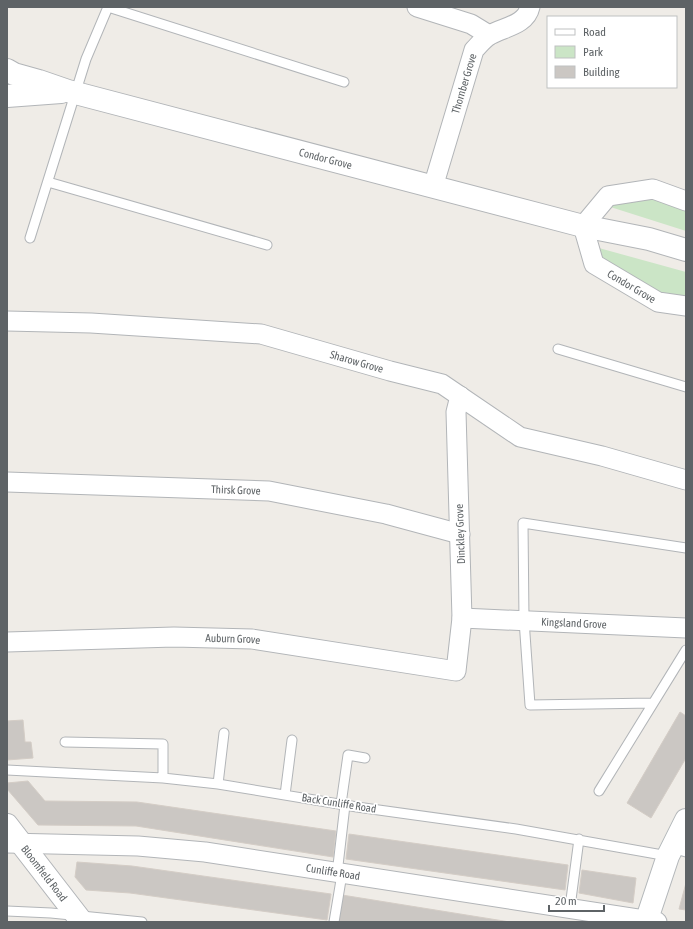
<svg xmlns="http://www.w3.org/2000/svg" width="693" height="929" font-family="'Asap Condensed',sans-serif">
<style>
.green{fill:#cbe5c6}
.building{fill:#cbc7c3;stroke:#d4cdc6}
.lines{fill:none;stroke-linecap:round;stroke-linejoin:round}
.service-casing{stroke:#b2b5b8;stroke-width:11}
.minor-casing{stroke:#b2b5b8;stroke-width:21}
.tertiary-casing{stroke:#b2b5b8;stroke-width:24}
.secondary-casing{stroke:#b3b7ba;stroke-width:24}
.service{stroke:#fff;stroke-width:9}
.minor{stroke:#fff;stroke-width:19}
.tertiary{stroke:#fff;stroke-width:22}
.secondary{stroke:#fff;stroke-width:22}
.labels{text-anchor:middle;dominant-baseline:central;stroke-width:3.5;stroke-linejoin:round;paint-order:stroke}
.street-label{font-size:11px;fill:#5e6366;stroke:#fff}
</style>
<rect width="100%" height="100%" fill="#efece7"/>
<path class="green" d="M653 189 686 201V231L601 204Z
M588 245 686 272V306L594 264Z"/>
<path class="building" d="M680 712 686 716V758L651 818 627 803Z
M23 720 25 742H31L33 758 7 760V721Z
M28 781 45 801 137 802 336 831 333 857 136 826 38 825 7 789V783Z
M349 834 568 865 565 890 346 859Z
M77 862 132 866 331 894 327 920 130 893 86 890 75 877Z
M582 870 636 878 633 903 579 893Z
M686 883V910L679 909Z
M342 895 510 922H337Z"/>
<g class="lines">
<defs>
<path id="service" d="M108 7 344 82
M48 182 267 245
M30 238 86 59 108 7
M558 349 686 387
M653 703 530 705 524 620 523 523 686 548
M65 742 163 744V778
M7 770 163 778 218 784 357 807 516 829 668 856
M218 784 224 733
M599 791 686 650
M285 795 292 740
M341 804 348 755 365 758
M672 848 686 852
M337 874 345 805
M570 907 579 839
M7 911 51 913 142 922
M334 922 342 874"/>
<g id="minor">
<path d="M417 7 471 24 489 35"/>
<path id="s1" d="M433 187 474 50C479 45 484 38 490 35 504 27 526 25 530 7"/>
<path id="s2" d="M686 201 653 189 608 196 583 226 594 264 658 302 686 306"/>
<path id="s3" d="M7 321 91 323 261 334 390 371 442 384 520 437 602 456 686 480"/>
<path id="s4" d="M7 482 269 491 386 514 460 534"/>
<path id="s5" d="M462 618 686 628"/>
<path id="s6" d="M7 642 174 637 252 639 456 671 462 618 456 412 460 396"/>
<path id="s7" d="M7 843 138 846 205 852 657 922"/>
</g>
<g id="tertiary">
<path id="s8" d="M7 70 14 74 39 81 68 91 583 226 649 239 686 250"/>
<path d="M7 96 61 92"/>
<path id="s9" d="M7 825 82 922"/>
</g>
<path id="secondary" d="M646 922 668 856 686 820"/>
</defs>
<use href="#service" class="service-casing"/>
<use href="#minor" class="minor-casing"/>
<use href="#tertiary" class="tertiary-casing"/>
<use href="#secondary" class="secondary-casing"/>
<use href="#service" class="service"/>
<use href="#minor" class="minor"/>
<use href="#tertiary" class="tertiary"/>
<use href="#secondary" class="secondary"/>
</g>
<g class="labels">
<g class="street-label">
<text stroke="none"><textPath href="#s1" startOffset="108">Thornber Grove</textPath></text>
<text stroke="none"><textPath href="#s8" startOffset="331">Condor Grove</textPath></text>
<text stroke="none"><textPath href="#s2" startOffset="203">Condor Grove</textPath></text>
<text stroke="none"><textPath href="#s3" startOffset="354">Sharow Grove</textPath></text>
<text stroke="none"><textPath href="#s4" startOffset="229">Thirsk Grove</textPath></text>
<text transform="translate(460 534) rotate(-92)">Dinckley Grove</text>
<text stroke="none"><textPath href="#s5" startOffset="112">Kingsland Grove</textPath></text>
<text stroke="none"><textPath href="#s6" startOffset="226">Auburn Grove</textPath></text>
<text transform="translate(339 803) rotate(9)">Back Cunliffe Road</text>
<text stroke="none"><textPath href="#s7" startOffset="328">Cunliffe Road</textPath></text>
<text stroke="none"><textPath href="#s9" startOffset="61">Bloomfield Road</textPath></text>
</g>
</g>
<rect width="693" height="929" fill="none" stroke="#5e6366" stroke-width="16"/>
<rect x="547" y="16" width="130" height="72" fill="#ffffff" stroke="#bfc1c2"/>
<rect x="555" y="29" width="20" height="6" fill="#ffffff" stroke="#bfc1c2"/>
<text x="583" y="36" font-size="12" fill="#5e6366">Road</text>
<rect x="555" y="46" width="20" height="12" fill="#cbe5c6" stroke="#bfc1c2"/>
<text x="583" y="56" font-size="12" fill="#5e6366">Park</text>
<rect x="555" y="66" width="20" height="12" fill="#cbc7c3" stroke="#bfc1c2"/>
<text x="583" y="76" font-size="12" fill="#5e6366">Building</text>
<path d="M549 905v6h55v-6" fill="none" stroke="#5e6366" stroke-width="2"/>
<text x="555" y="905" font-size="12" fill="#5e6366" stroke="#ffffff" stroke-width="3" paint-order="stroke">20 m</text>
</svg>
